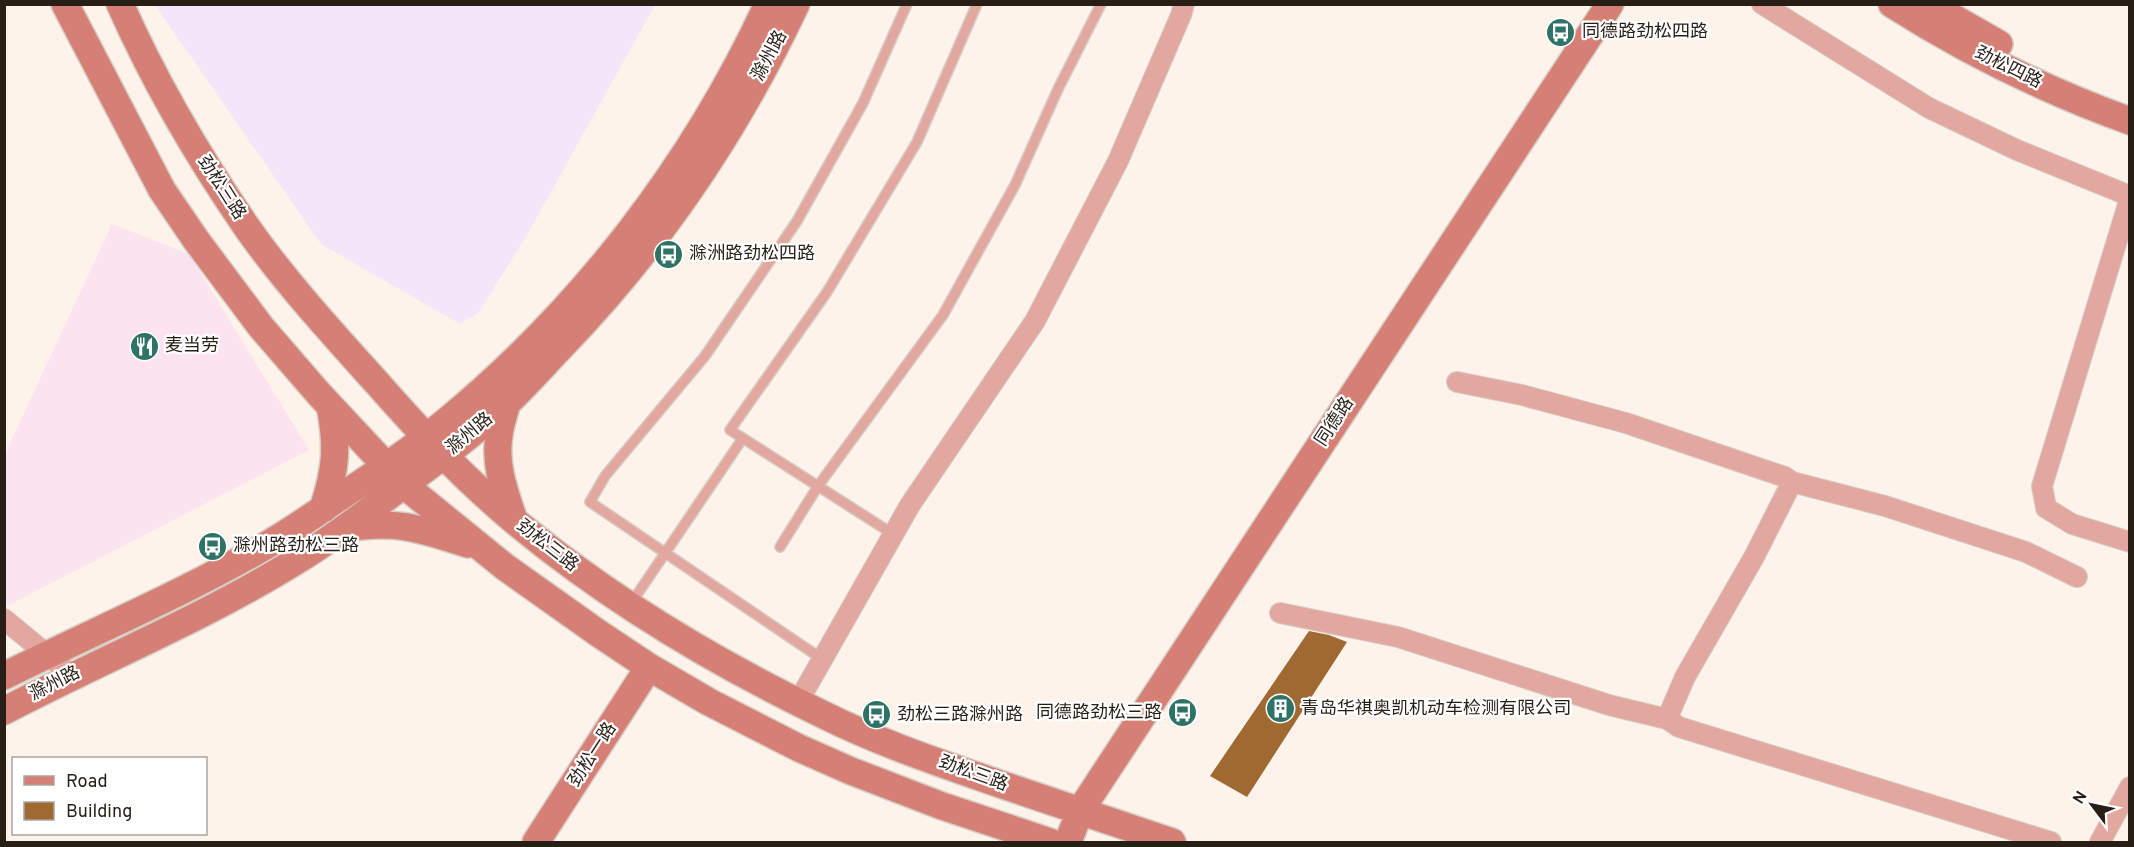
<svg xmlns="http://www.w3.org/2000/svg" width="2134" height="847" font-family="Overpass,'Noto Sans SC',sans-serif">
<style>
.commercial{fill:#fbe3f0}
.industrial{fill:#f4e5f9}
.building{fill:#a06932}
.lines{fill:none;stroke-linecap:round;stroke-linejoin:round}
.lane-casing{stroke:#d6cdc5;stroke-width:12}
.street-casing{stroke:#d6cdc5;stroke-width:22}
.secondary-casing{stroke:#d6cdc5;stroke-width:30}
.lane{stroke:#e2a79f;stroke-width:9}
.street{stroke:#e2a79f;stroke-width:20}
.secondary{stroke:#d57f75;stroke-width:27}
.labels{text-anchor:middle;dominant-baseline:central;stroke-width:4.5;stroke-linejoin:round;paint-order:stroke}
.poi-label{font-size:18px;fill:#271e16;stroke:#fff;text-anchor:start}
.street-label{font-size:18px;fill:#271e16;stroke:#fff}
</style>
<rect width="100%" height="100%" fill="#fdf3eb"/>
<path class="commercial" d="M112 224 189 254 309 450 9 605 4 602 5 454Z"/>
<path class="industrial" d="M155 5H655L527 235 479 312 460 324 321 244Z"/>
<path class="building" d="M1309 631 1329 635 1347 642 1247 797 1210 776Z"/>
<g class="lines">
<defs>
<path id="lane" d="M893 534 730 430 827 292 917 142 977 4
M780 547 818 486 943 315 1015 185 1058 89 1101 4
M630 605 743 438
M822 659 590 502 605 476 705 356 797 221 863 103 907 4"/>
<path id="street" d="M1762 4 1929 108 2017 150 2130 196
M2130 198 2042 486 2046 508 2072 524 2130 542
M1457 382 1522 395 1626 423 1785 477 1792 482 1885 506 2026 552 2077 577
M1280 613 1398 637 1609 705 1667 719 1679 727 2051 842
M4 619 72 675
M798 702 910 505 1035 321 1118 161 1181 15 1184 4
M1667 719 1685 677 1754 557 1792 482
M2100 842 2130 787"/>
<path id="secondary" d="M65 4 162 190 196 240 261 327 319 394 404 485 505 567 598 633 649 667 709 702 799 748 851 771 942 806 1050 842
M120 4C155 83 199 158 248 229 286 283 334 335 378 384 423 435 469 484 522 527 615 603 716 663 824 715 880 743 940 763 1000 784 1057 803 1114 823 1172 842
M1892 4C1966 51 2047 91 2130 121
M1929 4 1999 44
M507 403C504 414 500 425 499 436 494 465 505 493 514 520
M323 509C336 469 338 447 330 406
M347 528C398 520 420 529 468 544
M4 676C92 632 183 594 267 545 291 531 314 515 337 499 375 474 413 449 448 420 584 307 694 164 768 4
M4 711C99 661 200 620 291 564 326 543 358 519 390 495 429 466 469 438 506 404 524 387 541 368 559 349 657 248 736 132 796 4
M536 842 649 667
M1068 842 1080 811 1610 4"/>
</defs>
<use href="#lane" class="lane-casing"/>
<use href="#street" class="street-casing"/>
<use href="#secondary" class="secondary-casing"/>
<use href="#lane" class="lane"/>
<use href="#street" class="street"/>
<use href="#secondary" class="secondary"/>
</g>
<defs>
<symbol id="bus-disc" viewBox="-11 -11 22 22"><circle r="9.5" fill="#2e7366" stroke="#fff"/><path d="M-5-6H5V4H4V6H2V4H-2V6H-4V4H-5ZM-3.5-4V0h7V-4ZM-3.5 1.2v1.5H-2V1.2ZM2 1.2v1.5H3.5V1.2Z" fill="#fff"/></symbol>
<symbol id="restaurant-disc" viewBox="-11 -11 22 22"><circle r="9.5" fill="#2e7366" stroke="#fff"/><path d="M-5-6h1v4h1v-4h1v4h1v-4h1v5L-1.5 .5V6h-2V.5L-5-1ZM5-6V6H3V1.5H1.5Q1.5-4 5-6Z" fill="#fff"/></symbol>
<symbol id="building-disc" viewBox="-11 -11 22 22"><circle r="9.5" fill="#2e7366" stroke="#fff"/><path d="M-4-6H4V6H1V3H-1V6H-4ZM-2.5-4.3h1.7v1.8h-1.7ZM.8-4.3h1.7v1.8H.8ZM-2.5-1h1.7V.8h-1.7ZM.8-1h1.7V.8H.8Z" fill="#fff"/></symbol>
</defs>
<g fill-rule="evenodd">
<use href="#bus-disc" x="1544" y="16" width="33" height="33"/>
<use href="#bus-disc" x="652" y="238" width="33" height="33"/>
<use href="#restaurant-disc" x="128" y="330" width="33" height="33"/>
<use href="#bus-disc" x="196" y="530" width="33" height="33"/>
<use href="#building-disc" x="1264" y="692" width="33" height="33"/>
<use href="#bus-disc" x="1166" y="696" width="33" height="33"/>
<use href="#bus-disc" x="860" y="698" width="33" height="33"/>
</g>
<g class="labels">
<g class="poi-label">
<text x="1582" y="32">同德路劲松四路</text>
<text x="689" y="254">滁洲路劲松四路</text>
<text x="165" y="346">麦当劳</text>
<text x="233" y="546">滁州路劲松三路</text>
<text x="1301" y="709">青岛华祺奥凯机动车检测有限公司</text>
<text x="1162" y="713" text-anchor="end">同德路劲松三路</text>
<text x="897" y="715">劲松三路滁州路</text>
</g>
<g class="street-label">
<text transform="translate(770 56) rotate(-62)">滁州路</text>
<text transform="translate(2008 68) rotate(26)">劲松四路</text>
<text transform="translate(221 188) rotate(57)">劲松三路</text>
<text transform="translate(1335 422) rotate(-57)">同德路</text>
<text transform="translate(470 434) rotate(-40)">滁州路</text>
<text transform="translate(547 546) rotate(38)">劲松三路</text>
<text transform="translate(55 684) rotate(-27)">滁州路</text>
<text transform="translate(593 755) rotate(-57)">劲松一路</text>
<text transform="translate(973 774) rotate(20)">劲松三路</text>
</g>
</g>
<rect width="2134" height="847" fill="none" stroke="#271e16" stroke-width="12"/>
<rect x="12" y="757" width="195" height="78" fill="#ffffff" stroke="#a9a5a2" stroke-width="1.5"/>
<rect x="24" y="776" width="30" height="9" fill="#d57f75" stroke="#a9a5a2" stroke-width="1.5"/>
<text x="66" y="787" font-size="18" fill="#271e16">Road</text>
<rect x="24" y="802" width="30" height="18" fill="#a06932" stroke="#a9a5a2" stroke-width="1.5"/>
<text x="66" y="817" font-size="18" fill="#271e16">Building</text>
<g transform="translate(2092 805) rotate(302)" stroke="#ffffff" stroke-width="4.5" paint-order="stroke">
<path d="M0-4.5L10 22L0 15L-10 22Z" fill="#271e16"/>
<text y="-9" font-size="16" font-weight="bold" text-anchor="middle" fill="#271e16">N</text>
</g>
</svg>
